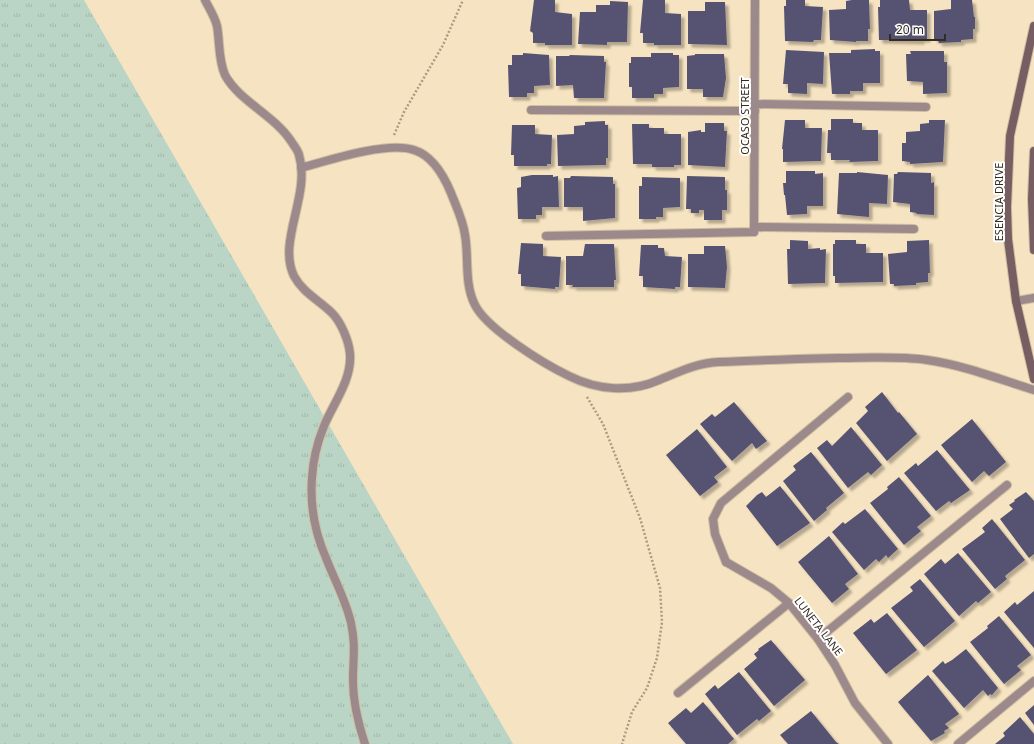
<svg xmlns="http://www.w3.org/2000/svg" width="1034" height="744" font-family="'Noto Sans',sans-serif">
<style>
.grass{fill:url(#grass-tufts)}
.building{fill:#565372;filter:url(#shadow)}
.lines{fill:none;stroke-linecap:round;stroke-linejoin:round}
.lane-casing{stroke:#cfbea1;stroke-width:10}
.street-casing{stroke:#cfbea1;stroke-width:10}
.secondary-casing{stroke:#cfbea1;stroke-width:10}
.path{stroke:#aa9c82;stroke-width:2.5;stroke-dasharray:2 2;stroke-linecap:butt}
.lane{stroke:#9c898c;stroke-width:8}
.street{stroke:#9c898c;stroke-width:8}
.secondary{stroke:#775e62;stroke-width:8}
.labels{text-anchor:middle;dominant-baseline:central;stroke-width:4;stroke-linejoin:round;paint-order:stroke}
.street-label{font-size:11px;fill:#332c1f;stroke:#fff}
</style>
<defs>
<pattern id="grass-tufts" width="24" height="20" patternUnits="userSpaceOnUse"><rect width="24" height="20" fill="#bad5c5"/><path d="M3 7l-1-3M5 7V3M7 7l1-3M15 17l-1-3M17 17v-4M19 17l1-3" fill="none" stroke="#a0b7a9"/></pattern>
<filter id="shadow"><feDropShadow dx="3.5" dy="3.5" stdDeviation="1" flood-color="#0004"/></filter>
</defs>
<rect width="100%" height="100%" fill="#f6e3c1"/>
<path class="grass" d="M0 0H84L513 744H0Z"/>
<path class="building" d="M534 0H555V12L572 14V45H545V43H533V33L530 31Z
M643 0H665V13L681 14V45H654V43H643V33H640Z
M786 0H805V6L823 7 821 40H814L813 42 785 41 784 6H786Z
M852 0H869L870 29H868V41H856V42L830 40 829 10 846 9V1Z
M880 0H909L910 10H927V39H921V41L879 40 878 7H880Z
M951 0H972L974 17H975V29H973V39L961 40V42L939 43 938 40H934V11L951 9Z
M610 1 628 2 627 42H607V45L578 44 580 12H596V5H610Z
M705 2H725L727 45 688 44V11H705Z
M875 49V51H880V83H863V91H850V94H832L829 53H851V50Z
M786 50 824 52 823 84 807 83V94L788 93V84H783Z
M910 51H944V62H947V93L923 94V82L907 81 906 54H911Z
M523 53 549 55 550 85 534 86V93H527V97H509L508 65H512V55H523Z
M651 53H673V55H679V87L663 88V94H654V98H632V87H629V63H631V57H651Z
M695 54H724L726 78 723 97H703V89H687V56L695 55Z
M570 55 604 56V62H606L604 98H574L573 85 556 86V56H569Z
M831 119H853V123H862V130H878V161L849 162 850 160H831V153H827L828 130H831Z
M785 120H805V128H822L821 161 783 162V149H782Z
M929 120H945L943 162 910 164V162L902 161V143H906V132L920 131V124L929 123Z
M605 121V125H608V158H606V165L558 166 557 135 574 134V126L585 125V122Z
M705 123H724V131H727L725 167 688 165V132L701 130V132H705Z
M632 124H649V128H664V134H681V165H674V167H652V164H633Z
M512 125H535V134L552 135 551 164H547V166H514V155H511Z
M786 171H815V174L823 173V206H807V214L787 215 785 195H784L783 183H786Z
M857 172 888 175 887 204 869 203V217L837 214 839 173H857Z
M898 172 931 173V183L934 182V215L916 214 917 213 910 212V204L893 202 894 174H897Z
M532 175H553V177L558 176 559 207H542V215H536V219H518L517 188 521 187V177Z
M571 176 613 177V184H615V218L583 221V207H564V178H570Z
M687 176 725 177V190H727V210H722V220H704V210H699V213H691V209H686Z
M642 177 680 178V207L663 208V217H656V219H639V186H642Z
M790 240 808 241V249L820 248V250L826 249 825 283 788 284 787 249H790Z
M835 240H856V244H866V253H883V282L835 283V276H833V244H835Z
M929 240 930 273H928V282L916 283V285L894 286V284H890L888 254 907 252V241Z
M521 243 543 244V256L561 257 559 287H555V289L521 286V274H518Z
M585 244H614L616 280H614V287H572L573 285H566V256H583Z
M641 245H658V248H664L665 256 682 257 680 287H675V289L643 287V276H639Z
M704 246H725L727 267 725 288 688 287V254H704Z
M882 392 898 413 899 412 917 434 887 461 856 423 868 411 865 407Z
M734 402 767 441 756 449 752 443 732 461 700 424 712 414 715 417Z
M972 419 1006 462 989 476 984 471 972 482 941 445Z
M851 427 882 465 871 475 868 472 848 488 817 448 827 440 832 446Z
M697 429 727 467 714 477 718 482 700 496 666 455Z
M937 450 970 490 951 503 949 501 936 511 904 473 916 463 918 466Z
M811 452 844 493 826 508 827 510 814 521 783 481 796 470 793 466Z
M899 477 931 516 917 527 921 531 904 545 870 503 888 489 887 487Z
M780 486 810 523 777 546 746 506 757 495 762 492 766 497Z
M1026 492 1034 501V554L1029 558 1000 519 1013 509 1009 505 1015 501 1014 500Z
M865 509 898 549 888 558 886 555 879 562 876 559 864 570 832 532 843 522 845 524Z
M992 519 1025 560 1005 576 1007 579 995 589 962 549 985 532 982 528Z
M829 536 858 574 845 584 849 589 832 603 798 562Z
M958 553 991 592 978 603 976 601 959 616 924 574 941 559 945 564Z
M920 579 955 621 924 647 891 608 913 591 910 587Z
M1034 591V648L1004 612 1015 602 1017 605Z
M887 613 917 650 886 674 853 633 871 619 874 623Z
M999 616 1031 655 1017 666 1021 670 1004 684 970 642 988 628 987 626Z
M771 640 805 680 774 706 744 669 757 658 754 654 759 650 758 649Z
M966 649 998 688 992 695 990 694 988 696 983 690 964 708 932 671 943 661 945 664 952 660Z
M739 672 771 711 759 721 757 719 737 735 705 694 715 685 718 689Z
M928 675 959 714 945 724 949 728 944 731 945 733 931 741 898 702Z
M703 702 734 739 728 744H686L668 723 686 708 691 713Z
M1034 705V725L1025 713Z
M811 711 836 742 839 744H788L780 735Z
M1020 717 1034 734V744H995L1005 736 1003 733Z"/>
<g class="lines">
<defs>
<path id="lane" d="M205 0C209 8 215 17 217 26 220 42 218 59 225 75 239 101 274 115 291 141 294 146 298 150 299 155 311 195 277 241 294 276 303 293 319 300 332 313 341 322 349 341 350 354 352 380 333 404 324 426 317 443 313 460 312 478 310 505 315 533 326 558 334 579 346 600 351 623 356 646 353 657 353 680 353 702 358 723 365 744
M755 104 926 107
M531 110 755 111
M301 168C329 160 388 141 414 150 433 156 444 176 451 193 456 206 463 220 465 235 469 257 464 284 475 305 487 329 544 364 569 376 597 390 630 393 659 380 679 372 697 363 718 362 758 360 798 359 838 358 867 358 898 356 927 360 963 365 999 379 1034 390
M754 227 914 229
M546 236 754 232
M726 562 715 534 713 519 721 503 848 397
M818 639 1007 485
M678 693 789 603
M958 744 1034 681"/>
<path id="street" d="M754 232 755 0
M1016 301 1034 298
M726 562 771 588 789 603 818 639 835 665 855 703 888 744"/>
<path id="secondary" d="M1034 26 1010 136 1007 207 1008 239 1016 301 1034 379
M1034 151 1032 199 1034 250"/>
</defs>
<use href="#lane" class="lane-casing"/>
<use href="#street" class="street-casing"/>
<use href="#secondary" class="secondary-casing"/>
<path class="path" d="M394 135 404 112 443 45 463 0
M587 397 603 424 640 518 660 588 662 622 657 658 647 688 632 712 622 744"/>
<use href="#lane" class="lane"/>
<use href="#street" class="street"/>
<use href="#secondary" class="secondary"/>
</g>
<g class="labels">
<g class="street-label">
<text transform="translate(744 116) rotate(-90)">OCASO STREET</text>
<text transform="translate(998 202) rotate(-90)">ESENCIA DRIVE</text>
<text transform="translate(819 626) rotate(52)">LUNETA LANE</text>
</g>
</g>
<path d="M890 34v6h55v-6" fill="none" stroke="#332c1f" stroke-width="2"/>
<text x="896" y="34" font-size="12" fill="#332c1f" stroke="#ffffff" stroke-width="3" paint-order="stroke">20 m</text>
</svg>
